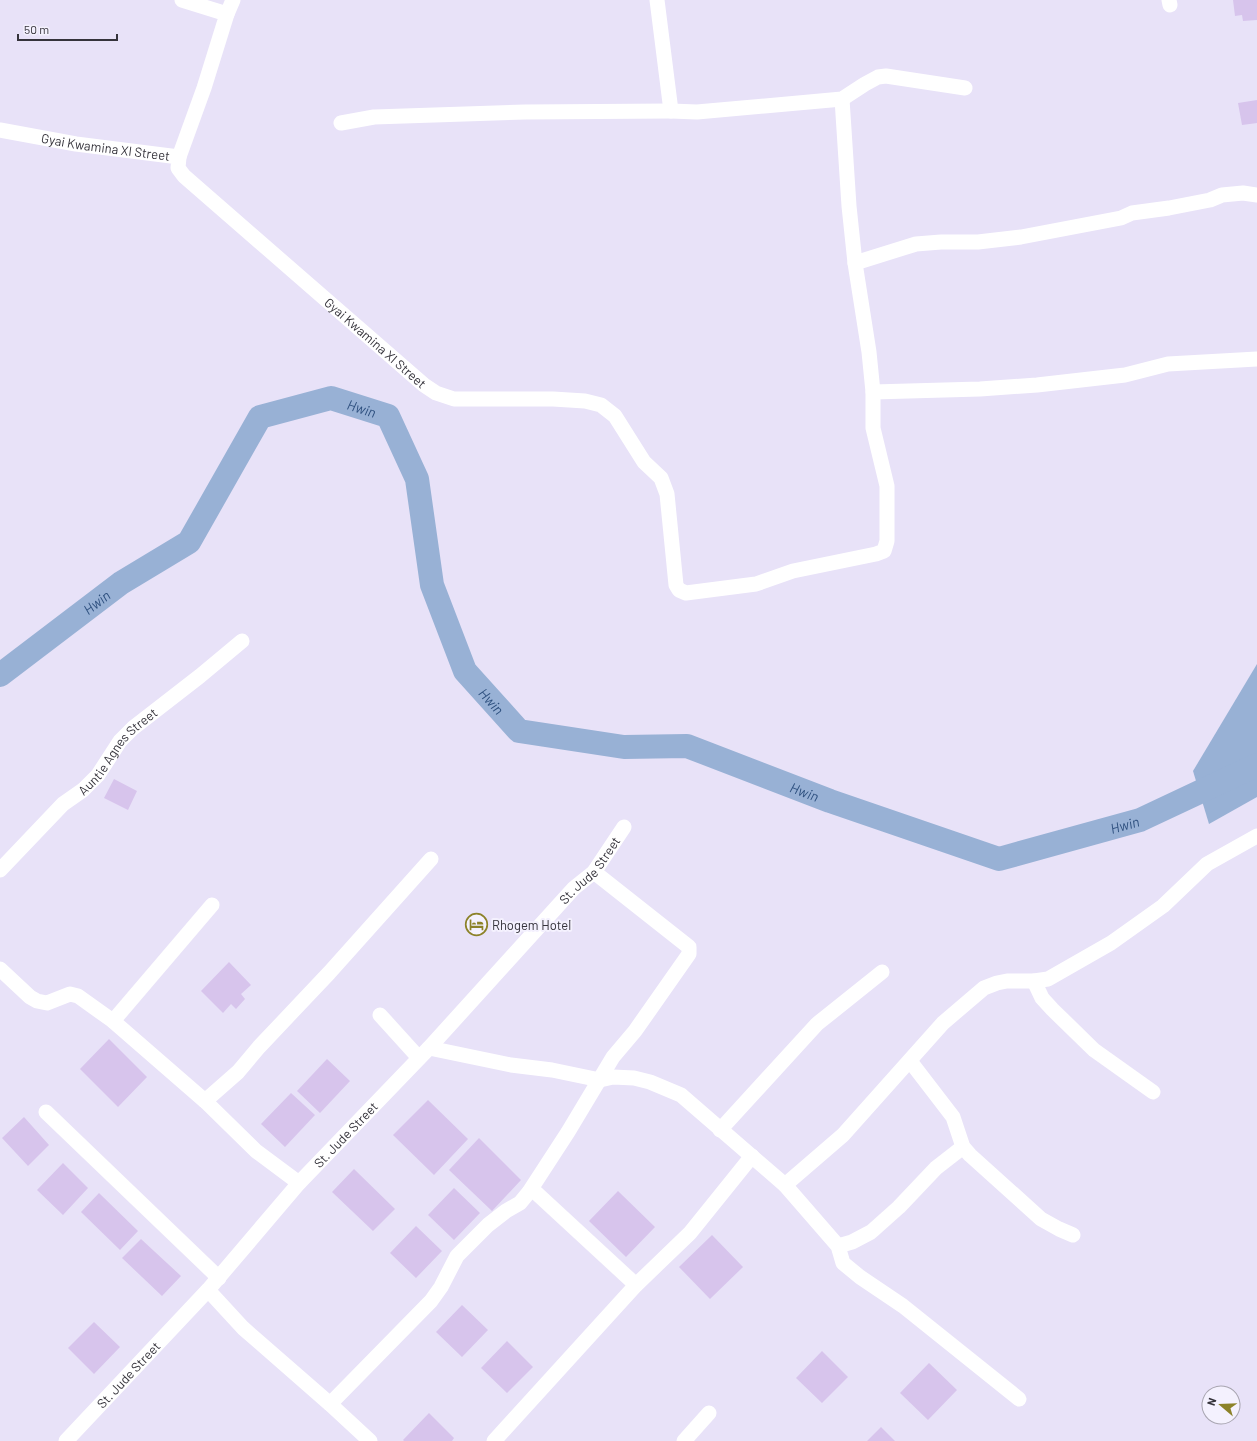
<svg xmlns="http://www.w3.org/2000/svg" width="1257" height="1441" font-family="Barlow,sans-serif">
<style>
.water{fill:#98b1d5}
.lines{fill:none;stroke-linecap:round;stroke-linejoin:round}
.river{stroke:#98b1d5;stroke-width:24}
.building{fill:#d7c4ec}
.minor{stroke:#fff;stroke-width:15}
.labels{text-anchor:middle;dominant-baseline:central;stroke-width:4;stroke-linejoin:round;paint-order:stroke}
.street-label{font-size:13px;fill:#35333b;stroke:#f4f1fe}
.poi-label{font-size:13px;fill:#35333b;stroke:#f4f1fe;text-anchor:start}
.water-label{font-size:14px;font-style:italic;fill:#2e507f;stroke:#f4f1fe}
</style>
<rect width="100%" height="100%" fill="#e8e2f8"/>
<path class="water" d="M1257 664V797L1209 824 1193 771Z"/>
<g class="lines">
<path class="river" id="s1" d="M0 675 121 583 189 542 260 417 331 398 388 416 417 479 432 585 465 671 519 731 624 747 687 746 830 801 999 859 1140 820 1257 765"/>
</g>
<path class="building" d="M1233 0H1257V20L1243 21 1242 15 1235 16Z
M1257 100V123L1242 125 1238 103Z
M114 779 137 791 128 810 104 798Z
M229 962 251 985 241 994 245 999 236 1009 231 1004 223 1013 201 991Z
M109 1039 147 1077 118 1107 80 1069Z
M327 1059 350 1081 320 1113 297 1091Z
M291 1093 315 1115 285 1147 261 1124Z
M428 1100 468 1139 434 1175 393 1135Z
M24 1117 49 1145 28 1166 2 1138Z
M479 1138 521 1180 492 1211 449 1170Z
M63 1163 88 1188 63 1215 37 1190Z
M354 1169 395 1209 373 1231 332 1192Z
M454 1188 480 1213 454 1240 428 1215Z
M618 1191 655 1227 626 1257 589 1221Z
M99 1193 138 1231 120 1250 81 1212Z
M416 1226 442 1251 416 1278 390 1253Z
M712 1235 743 1267 710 1299 679 1267Z
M141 1239 181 1276 162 1296 122 1258Z
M462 1305 488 1330 462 1357 436 1332Z
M94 1322 120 1347 94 1374 68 1348Z
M507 1341 533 1367 507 1393 481 1368Z
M822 1351 848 1377 822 1403 796 1378Z
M929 1363 957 1390 928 1420 900 1393Z
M429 1413 454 1438 452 1441H404L403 1440Z
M881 1427 895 1441H867Z"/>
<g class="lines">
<g class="minor">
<path d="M657 0 671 111 697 112 842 99 865 84 878 77 886 76 965 88"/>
<path d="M1169 0 1170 5"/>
<path d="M227 14 233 0"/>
<path d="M341 123 374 117 525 112 671 111"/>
<path id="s2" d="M0 130 76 144 179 157 178 168 184 176 424 385 436 393 454 399H553L585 401 601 405 615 416 644 462 661 478 667 494 676 585 679 590 686 593 756 584 793 571 876 554 884 551 887 541V486L873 428V392L869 352 855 263 849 206 842 99"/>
<path d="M179 157 204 88 227 14 182 0"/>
<path d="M855 263 916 244 941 242H978L1021 237 1121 218 1132 213 1169 208 1210 200 1222 195 1243 193 1257 195"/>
<path d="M873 392 980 389 1037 385 1125 375 1168 364 1257 359"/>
<path id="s3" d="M0 870 63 804 83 790 98 775 120 741 133 728 200 676 242 641"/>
<path d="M0 969 30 997 37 1001 47 1003 70 994 78 996 113 1021 205 1101 256 1151 299 1183"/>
<path d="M1034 981 1042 998 1052 1009 1094 1050 1153 1092"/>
<path d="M380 1015 419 1058"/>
<path d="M113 1021 212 905"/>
<path d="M429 1048 511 1065 552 1070 600 1080 613 1077 634 1078 650 1082 681 1095 785 1185 838 1246 843 1263 860 1277 903 1306 1019 1399"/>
<path d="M910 1061 953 1117 963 1147 970 1155 1041 1219 1059 1229 1073 1235"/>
<path d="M205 1101 238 1072 259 1047 329 973 431 859"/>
<path d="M46 1112 219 1278"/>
<path d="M720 1130 817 1024 882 972"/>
<path d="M785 1185 843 1135 943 1023 984 988 997 983 1007 981H1034L1048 979 1111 943 1163 906 1207 864 1257 836"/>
<path d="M532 1189 636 1285"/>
<path d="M838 1246 852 1242 871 1232 899 1207 936 1168 963 1147"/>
<path d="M208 1290 243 1328 330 1404 370 1441"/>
<path d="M330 1404 431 1301 441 1287 457 1256 488 1225 506 1211 520 1203 529 1192 568 1132 613 1057 635 1031 689 954V947L594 872"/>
<path id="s4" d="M66 1441 208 1290 299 1183 429 1048 574 888 594 872 624 827"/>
<path d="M494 1441 636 1285 690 1233 752 1156"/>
<path d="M684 1441 709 1413"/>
</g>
</g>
<defs>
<symbol id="hotel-ring" viewBox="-11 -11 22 22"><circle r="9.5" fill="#f4f1fe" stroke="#8c8229" stroke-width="1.5"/><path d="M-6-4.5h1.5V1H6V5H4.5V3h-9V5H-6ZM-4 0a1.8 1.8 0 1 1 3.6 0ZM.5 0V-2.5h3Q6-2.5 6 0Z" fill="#8c8229"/></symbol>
</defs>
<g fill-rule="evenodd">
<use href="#hotel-ring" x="464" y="912" width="25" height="25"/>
</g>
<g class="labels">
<g class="street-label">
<text stroke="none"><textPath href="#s2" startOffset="107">Gyai Kwamina XI Street</textPath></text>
<text stroke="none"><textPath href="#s2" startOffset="456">Gyai Kwamina XI Street</textPath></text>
<text stroke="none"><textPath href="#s3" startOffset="168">Auntie Agnes Street</textPath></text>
<text stroke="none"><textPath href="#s4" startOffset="775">St. Jude Street</textPath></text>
<text stroke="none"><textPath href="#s4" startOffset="415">St. Jude Street</textPath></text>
<text stroke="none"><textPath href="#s4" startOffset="91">St. Jude Street</textPath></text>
</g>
<g class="poi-label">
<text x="492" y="925">Rhogem Hotel</text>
</g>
<g class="water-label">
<text stroke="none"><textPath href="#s1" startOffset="481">Hwin</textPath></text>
<text stroke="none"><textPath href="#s1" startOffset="121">Hwin</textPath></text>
<text stroke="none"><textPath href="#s1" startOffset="817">Hwin</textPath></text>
<text stroke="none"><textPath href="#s1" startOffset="1153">Hwin</textPath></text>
<text stroke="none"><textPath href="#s1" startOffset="1489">Hwin</textPath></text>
</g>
</g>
<g transform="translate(1221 1405) rotate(289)"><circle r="19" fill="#f4f1fe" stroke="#a8a5b0"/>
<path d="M0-3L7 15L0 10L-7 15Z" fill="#8c8229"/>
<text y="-6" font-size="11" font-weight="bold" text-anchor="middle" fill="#35333b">N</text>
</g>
<path d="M18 34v6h99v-6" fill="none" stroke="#35333b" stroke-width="2"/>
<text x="24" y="34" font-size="12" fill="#35333b" stroke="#f4f1fe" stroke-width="3" paint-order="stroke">50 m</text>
</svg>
